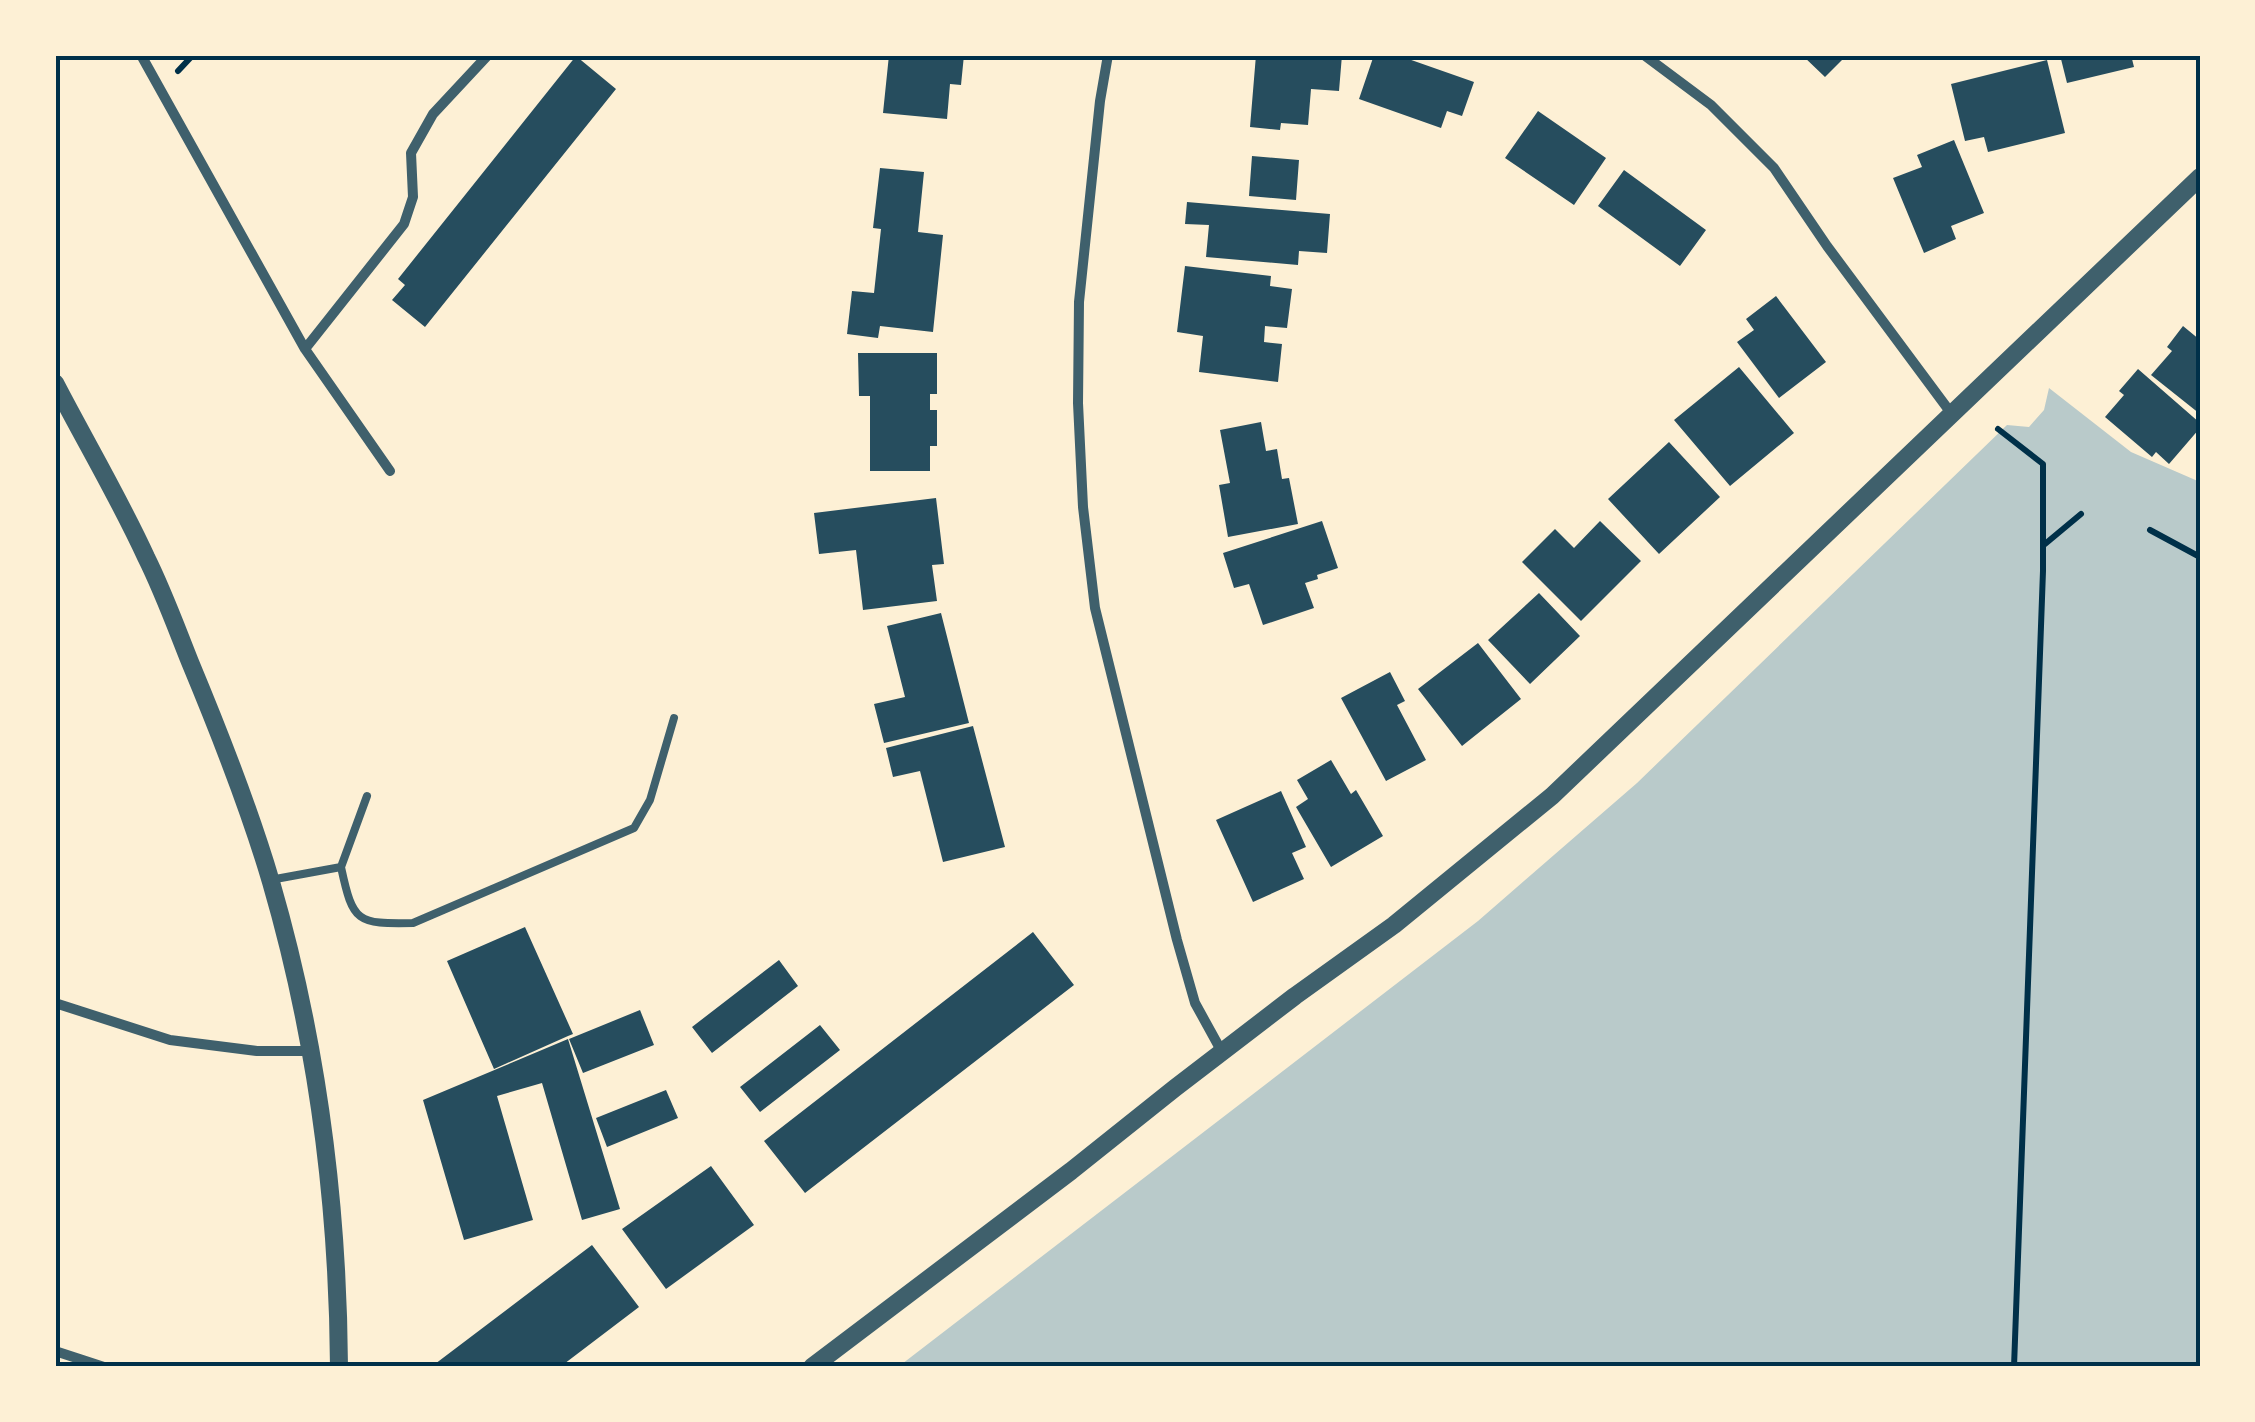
<svg xmlns="http://www.w3.org/2000/svg" width="2255" height="1422" font-family="'Times New Roman',serif">
<style>
.green{fill:#b9caca}
.building{fill:#264d5e}
.lines{fill:none;stroke-linecap:round;stroke-linejoin:round}
.path{stroke:#003049;stroke-width:6}
.service{stroke:#3f606c;stroke-width:8}
.minor{stroke:#3f606c;stroke-width:10}
.tertiary{stroke:#3f606c;stroke-width:18}
.neatline{fill:none;stroke:#003049;stroke-width:4}
</style>
<rect width="100%" height="100%" fill="#fdf0d5"/>
<path class="green" d="M2049 388 2131 452 2200 482V1367H898L1478 921 1637 783 2007 425 2029 427 2044 410Z"/>
<path class="building" d="M889 55H964L961 85 950 84 947 119 883 113Z
M1256 55H1342L1339 91 1311 89 1308 125 1281 123 1280 130 1250 127Z
M1374 55H1397L1474 82 1462 116 1447 111 1441 128 1359 99Z
M1802 55H1847L1825 77Z
M2060 55H2131L2134 67 2067 83Z
M576 56 616 89 425 327 392 300 405 285 398 279Z
M2047 60 2065 133 1988 152 1984 137 1965 141 1951 84Z
M1538 111 1606 158 1574 205 1505 158Z
M1954 140 1984 213 1951 226 1956 239 1924 253 1893 178 1922 167 1917 155Z
M1252 156 1299 160 1296 200 1249 196Z
M880 168 924 172 918 232 943 235 933 332 880 326 878 338 847 334 852 291 874 293 881 229 873 228Z
M1624 170 1706 230 1680 266 1598 206Z
M1187 202 1330 214 1327 253 1299 251 1298 265 1206 257 1209 225 1185 224Z
M1185 266 1271 276 1270 286 1292 289 1287 328 1265 326 1264 342 1282 344 1278 382 1199 372 1203 336 1177 332Z
M1776 296 1826 362 1779 398 1737 342 1754 330 1746 319Z
M2183 326 2200 340V414L2151 375 2172 351 2167 347Z
M858 353H937V394H930V410H937V446H930V471H870V396H859Z
M1739 367 1794 433 1730 486 1674 420Z
M2138 369 2200 423V428L2169 464 2156 452 2152 457 2105 417 2124 395 2119 391Z
M1261 422 1266 451 1277 449 1282 479 1289 478 1298 524 1228 537 1219 485 1230 483 1220 430Z
M1669 442 1720 497 1659 554 1608 499Z
M936 498 944 564 932 565 937 601 863 610 856 550 819 554 814 513Z
M1322 521 1338 568 1317 575 1318 579 1305 583 1314 608 1263 625 1249 584 1234 588 1223 553Z
M1600 521 1641 561 1581 621 1522 562 1555 529 1574 548Z
M1539 593 1580 636 1530 684 1488 640Z
M941 613 969 723 884 743 874 704 905 697 887 626Z
M1478 643 1521 699 1462 746 1418 689Z
M1390 672 1405 701 1397 705 1426 760 1386 781 1341 698Z
M973 726 1005 847 943 862 920 771 893 777 886 748Z
M1331 760 1351 794 1356 790 1383 836 1331 867 1296 807 1308 799 1297 780Z
M1281 791 1306 847 1292 853 1304 879 1253 902 1216 820Z
M525 927 573 1034 568 1036 567 1033 568 1036 494 1069 447 961Z
M1033 932 1074 985 805 1193 764 1141Z
M779 960 798 986 712 1053 692 1027Z
M640 1010 654 1045 583 1073 569 1039Z
M820 1025 840 1050 760 1112 740 1087Z
M568 1039 620 1209 582 1220 542 1083 497 1096 533 1220 464 1240 423 1100Z
M666 1090 678 1118 607 1147 596 1118Z
M711 1166 754 1225 666 1289 622 1229Z
M592 1245 639 1307 560 1367H431Z"/>
<g class="lines">
<path class="path" d="M178 71 193 55
M1998 429 2043 464V571L2014 1367
M2150 530 2200 557
M2045 544 2081 514"/>
<path class="service" d="M341 867 367 796
M270 880 341 867C353 923 357 924 413 923L634 828 650 800 674 718"/>
<path class="minor" d="M141 55 305 349 404 224 413 197 411 153 433 114 488 55
M1108 55 1100 101 1079 302 1078 403 1083 507 1095 608 1177 940 1195 1003 1222 1052
M1644 55 1711 105 1774 168 1827 246 1951 413
M305 349 390 471
M55 1003 170 1040 257 1051H311
M55 1351 104 1367"/>
<path class="tertiary" d="M55 383C85 441 119 498 146 557 163 591 176 627 190 662 220 734 249 807 271 882 317 1040 338 1203 339 1367
M812 1367 1071 1171 1175 1088 1295 996 1394 925 1552 796 2200 177"/>
</g>
<rect width="2255" height="1422" fill="none" stroke="#fdf0d5" stroke-width="115"/>
<rect x="58" y="58" width="2140" height="1306" class="neatline"/>
</svg>
